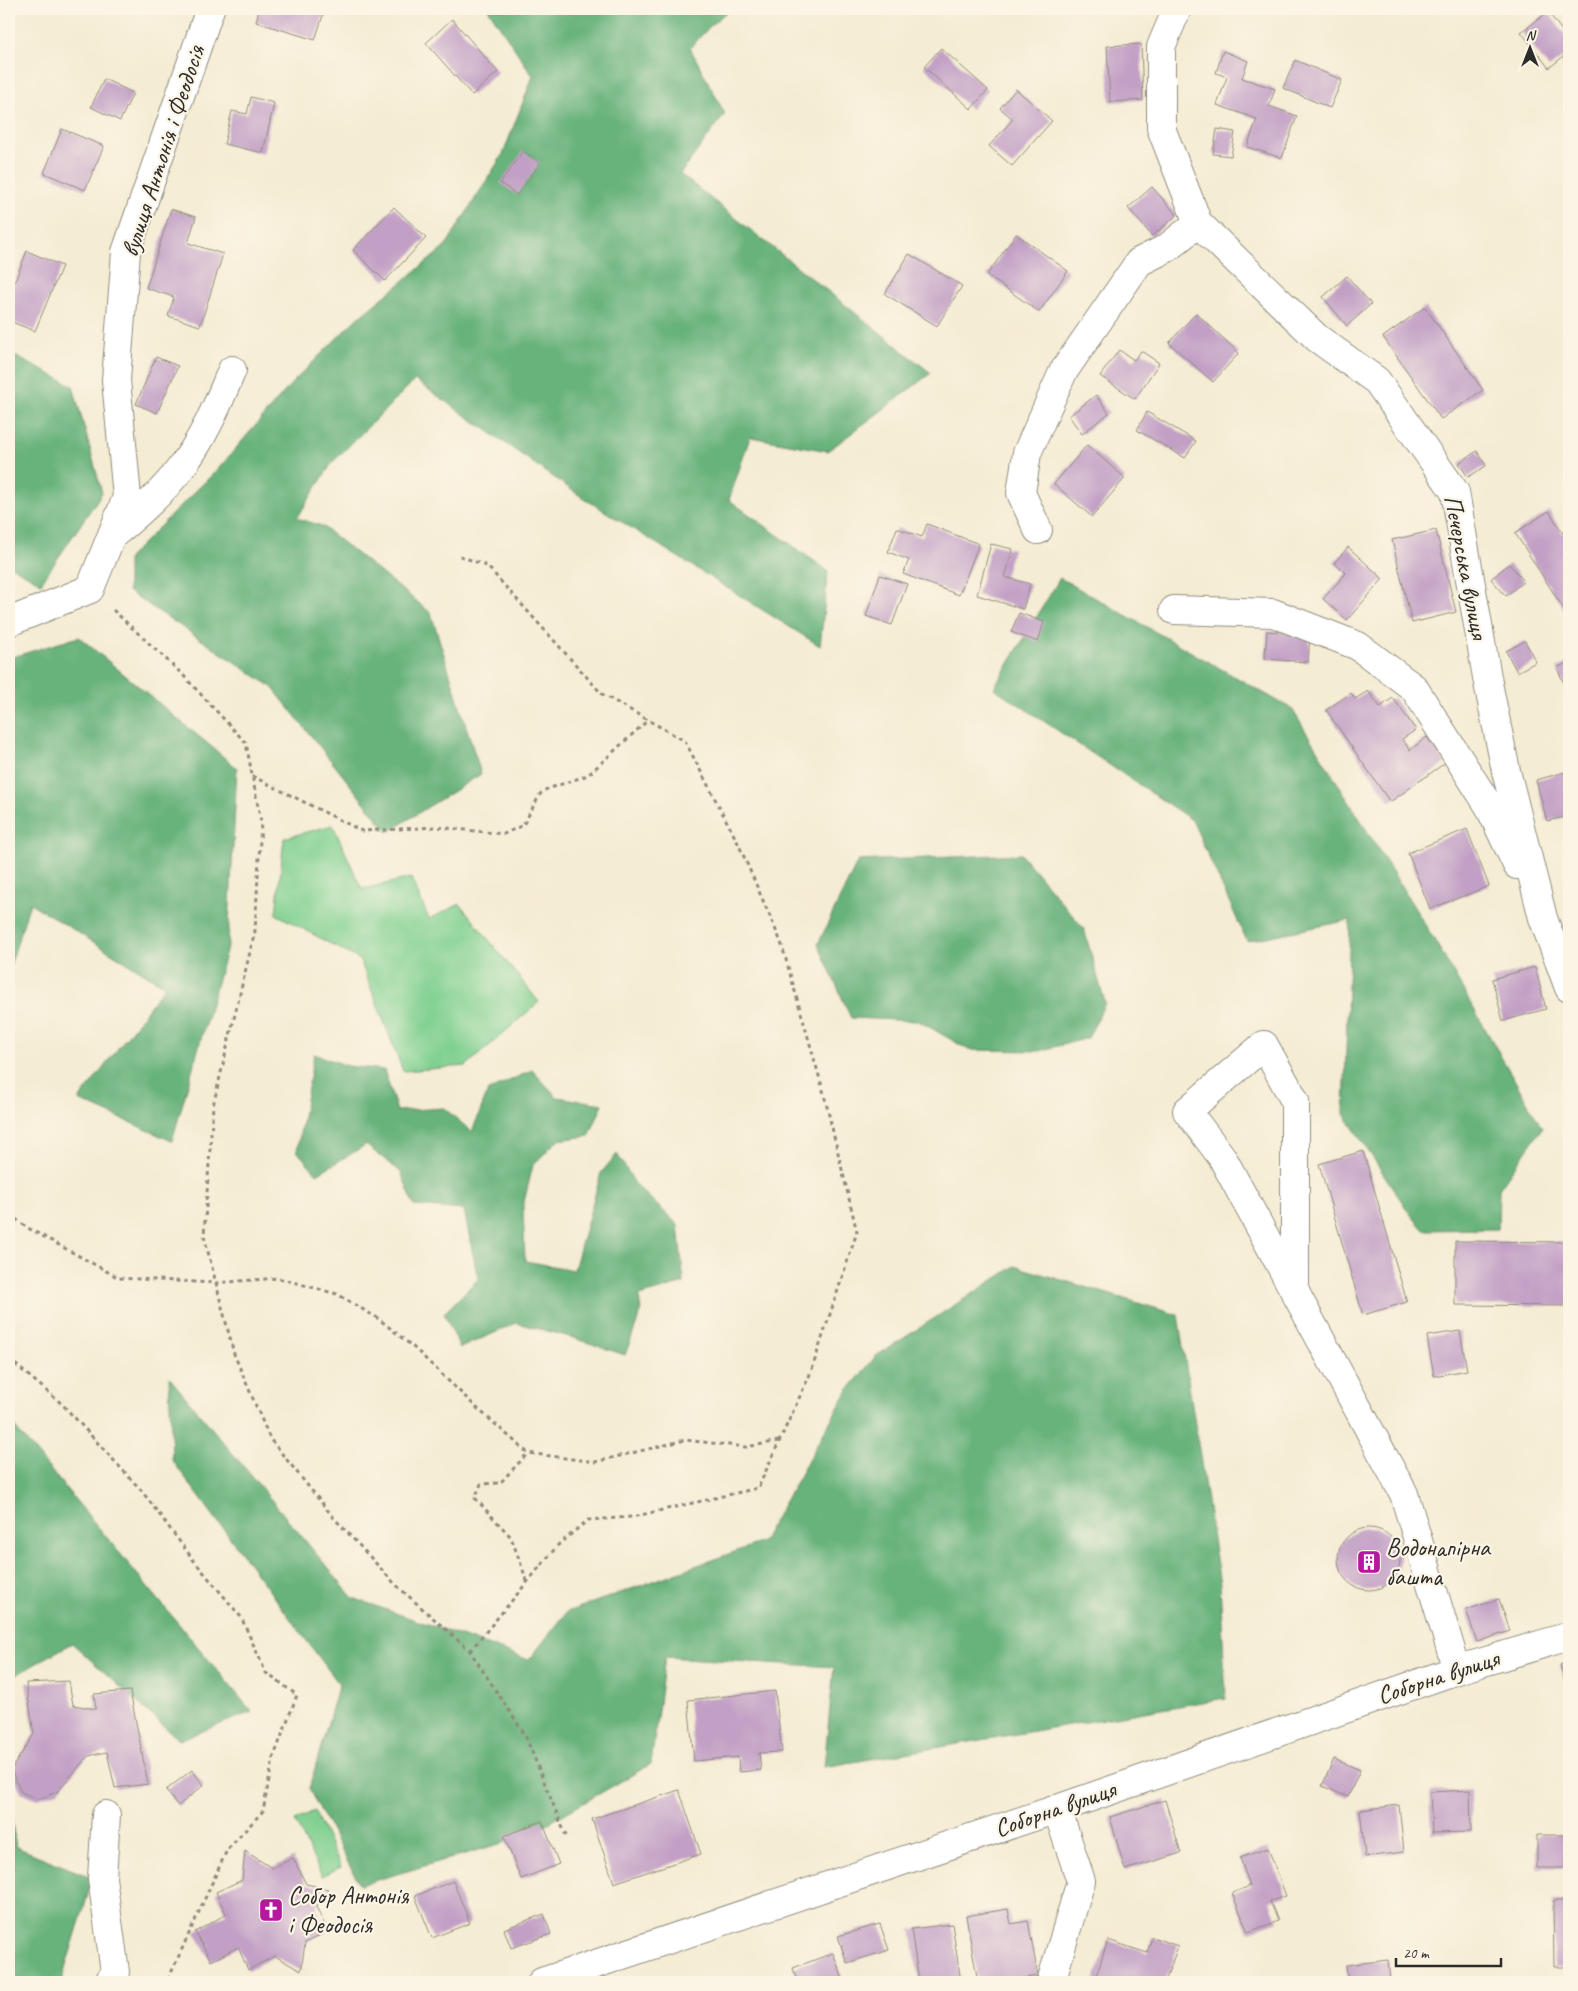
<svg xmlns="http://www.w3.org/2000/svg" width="1578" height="1991" font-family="Caveat,sans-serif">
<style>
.green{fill:#80d091;stroke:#567e5e}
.forest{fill:#68b27b;stroke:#4a6e53}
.building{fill:#c2a0c6}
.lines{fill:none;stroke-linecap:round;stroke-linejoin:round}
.minor-casing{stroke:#908c7f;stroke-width:30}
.major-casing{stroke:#908c7f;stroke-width:30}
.path{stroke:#908c7f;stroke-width:3;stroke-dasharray:4 4;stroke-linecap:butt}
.minor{stroke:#fff;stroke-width:28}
.major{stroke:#fff;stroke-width:28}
.labels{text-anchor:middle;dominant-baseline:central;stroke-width:4.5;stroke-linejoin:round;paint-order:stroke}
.street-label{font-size:25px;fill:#2b2b2b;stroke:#fcf5e5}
.poi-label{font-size:25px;fill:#2b2b2b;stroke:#fcf5e5;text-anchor:start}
</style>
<rect width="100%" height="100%" fill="#fcf5e5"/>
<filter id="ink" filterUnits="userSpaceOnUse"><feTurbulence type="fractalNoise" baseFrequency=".02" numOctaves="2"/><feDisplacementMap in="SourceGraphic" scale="10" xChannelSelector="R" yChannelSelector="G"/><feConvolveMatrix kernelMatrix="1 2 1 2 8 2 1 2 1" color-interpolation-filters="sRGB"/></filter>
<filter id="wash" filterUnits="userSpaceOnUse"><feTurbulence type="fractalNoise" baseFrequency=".0096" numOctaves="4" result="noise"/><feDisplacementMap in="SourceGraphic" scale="20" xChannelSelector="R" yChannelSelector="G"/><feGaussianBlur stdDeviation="1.12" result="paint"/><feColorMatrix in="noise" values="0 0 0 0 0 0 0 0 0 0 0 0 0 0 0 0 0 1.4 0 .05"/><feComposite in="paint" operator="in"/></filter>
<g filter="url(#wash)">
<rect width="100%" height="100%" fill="#f4ecd3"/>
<path class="green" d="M333 825 362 889 411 878 429 919 460 904 539 1002 466 1066 403 1071 360 960 276 914 284 838Z
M314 1811 341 1867 322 1876 295 1821Z"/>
<path class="forest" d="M488 9H730L712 24 690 48 725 114 680 174 931 373 828 451 750 437 729 500 828 571 820 646 579 495 415 380 332 463 297 518 322 526 431 613 481 774 388 832 272 687 128 591V558L219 468 292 383 353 322 445 247 503 154 533 76Z
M9 353 73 386 102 493 41 583 9 565Z
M1060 578 1292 709 1435 941 1542 1128 1499 1189 1498 1229 1424 1230 1410 1214 1344 1114 1350 920 1247 941 1192 820 994 688Z
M79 637 237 768 228 944 172 1141 79 1100 165 986 30 903 9 969V658Z
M1021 854 1084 929 1105 1003 1088 1038 1039 1051 969 1050 919 1021 851 1018 818 944 858 861Z
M314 1054 348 1066 384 1070 397 1111 444 1108 472 1132 488 1091 532 1070 557 1097 603 1104 589 1136 558 1140 533 1165 523 1206 525 1261 574 1270 601 1173 617 1154 636 1185 678 1225 684 1283 639 1296 641 1312 625 1355 574 1338 517 1323 460 1348 444 1313 478 1279 464 1210 414 1206 401 1172 366 1145 317 1174 297 1151Z
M1015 1266 1178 1315 1220 1584 1226 1698 824 1767 834 1667 665 1657 651 1764 526 1836 360 1885 309 1789 339 1684 172 1460 169 1377 353 1598 529 1660 567 1612 762 1542 848 1390 876 1356Z
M9 1423 13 1425 252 1712 179 1740 72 1643 9 1679Z
M9 1804 16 1847 93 1878 61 1982H9Z"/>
<g id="blocks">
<path class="building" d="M259 9H325L315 40 256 22Z
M1548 12 1569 40V52L1549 68 1521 32Z
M452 19 498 72 472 95 426 43Z
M1141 44 1143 100 1110 102 1107 46Z
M941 48 988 90 971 109 924 67Z
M1223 51 1248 61 1242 78 1275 89 1269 106 1297 116 1282 158 1247 147 1257 119 1217 105 1227 77 1216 73Z
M1295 60 1342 80 1330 108 1283 88Z
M104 79 133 93 120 121 91 107Z
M1016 89 1052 121 1012 166 989 146 1013 119 1000 108Z
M251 97 274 103 263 153 224 144 232 111 247 114Z
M62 129 104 146 85 190 44 173Z
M1217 129 1235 132 1231 156 1213 154Z
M523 151 540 163 517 195 500 183Z
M1152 187 1177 215 1152 236 1128 208Z
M394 207 426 238 385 281 353 250Z
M171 209 196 217 188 243 223 254 200 326 168 316 174 297 146 288Z
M1016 234 1068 271 1039 312 987 275Z
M27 251 62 266 35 331 9 321V296Z
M909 254 962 286 937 326 885 294Z
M1347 276 1371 304 1347 326 1323 297Z
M1425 307 1483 390 1441 419 1383 337Z
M1196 313 1239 353 1213 382 1169 343Z
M1119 350 1134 360 1141 351 1159 363 1135 399 1100 376Z
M156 357 178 366 157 413 136 404Z
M1096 395 1109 413 1082 434 1069 416Z
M1147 412 1196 441 1185 458 1137 430Z
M1087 445 1125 478 1092 517 1054 484Z
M1477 451 1486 466 1468 477 1459 463Z
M1549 511 1569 543V617L1515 533Z
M927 524 979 544 959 595 903 574 909 560 888 552 897 528 922 537Z
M1436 530 1456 612 1412 623 1392 540Z
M991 544 1013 549 1005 577 1030 584 1023 609 977 595Z
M1348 547 1383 579 1347 620 1323 599 1346 573 1334 563Z
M1509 564 1524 581 1506 596 1491 579Z
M880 575 907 584 892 625 866 616Z
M1019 613 1044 622 1038 642 1011 632Z
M1267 631 1310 634 1308 662 1265 659Z
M1525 641 1536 662 1517 672 1506 651Z
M1569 662V694L1557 668Z
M1368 691 1380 707 1393 698 1416 730 1402 739 1410 750 1427 737 1445 763 1390 802 1326 710 1351 693 1355 699Z
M1569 771V816L1547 821 1536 780Z
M1467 829 1489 886 1430 909 1408 853Z
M1535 967 1546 1009 1503 1021 1492 979Z
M1363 1151 1407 1302 1363 1315 1319 1164Z
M1455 1241 1569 1242V1306L1455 1305Z
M1460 1331 1467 1370 1434 1376 1427 1336Z
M1338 1559a31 31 0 1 1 62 0a31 31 0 1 1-62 0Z
M1499 1599 1510 1631 1477 1642 1466 1610Z
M1569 1662V1694L1560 1665Z
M69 1681 73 1705 96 1709 94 1694 130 1691 148 1784 115 1788 107 1752 88 1756 57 1792 38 1799 21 1792 11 1770 34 1734 26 1683Z
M775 1691 782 1752 759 1753 761 1770 739 1772 738 1757 694 1761 688 1700Z
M1334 1759 1360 1770 1348 1797 1322 1786Z
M192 1770 204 1785 178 1806 166 1790Z
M679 1790 701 1854 614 1883 592 1819Z
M1470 1790 1471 1832 1432 1833 1430 1792Z
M1165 1800 1181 1853 1125 1870 1110 1817Z
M1399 1805 1404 1852 1365 1857 1360 1810Z
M542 1821 559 1864 521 1879 504 1836Z
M1537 1835H1569V1868H1537Z
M1268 1848 1286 1896 1270 1901 1278 1921 1248 1932 1232 1893 1250 1886 1240 1858Z
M245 1851 272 1868 293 1858 306 1884 328 1889 316 1907 328 1931 305 1943 301 1971 275 1956 248 1970 238 1947 211 1961 195 1932 226 1914 216 1892 242 1880Z
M453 1881 470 1923 432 1938 415 1896Z
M1553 1901H1569V1967H1554Z
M1008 1909 1011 1924 1028 1921 1038 1976 1002 1982H978L966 1916Z
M544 1914 551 1934 511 1948 504 1929Z
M880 1924 889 1950 847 1963 838 1936Z
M952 1924 961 1982H919L911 1929Z
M1152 1937 1178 1946 1165 1982H1094L1108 1940 1147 1953Z
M833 1953 844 1982H798L793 1968Z
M1388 1960 1390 1982H1348L1346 1965Z"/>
</g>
</g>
<g filter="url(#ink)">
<use href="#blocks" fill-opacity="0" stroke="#908c7f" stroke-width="1"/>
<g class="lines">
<defs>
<path id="minor" d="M1177 9 1161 47V128L1198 223 1317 338 1377 381 1455 492 1488 683 1506 771 1543 918 1569 988
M1038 530 1021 493 1027 453 1063 372 1139 262 1167 248 1198 223
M114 534C138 514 161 494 180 469 203 440 218 404 232 370
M1174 610 1273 613 1358 646 1414 688 1489 806 1517 865
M9 622 90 589 127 497 116 380 126 252 210 9
M1295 1293V1101L1264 1045 1187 1111 1222 1157 1404 1494 1457 1670
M106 1815 102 1878 115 1972 109 1982
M1051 1982 1081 1881 1057 1809"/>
<path id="major" d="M542 1982 1057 1809 1457 1670 1569 1636"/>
</defs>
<use href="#minor" class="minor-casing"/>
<use href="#major" class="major-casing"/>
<path class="path" d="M460 556 487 566 602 694 685 741 738 843 781 942 823 1090 857 1232 811 1372 758 1488 632 1517 588 1520 558 1545 470 1651
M113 610 182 674 246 743 261 822 255 931 213 1106 204 1236 234 1354 270 1439 334 1518 395 1584 470 1651 525 1735 566 1836
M252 776 362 831 437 827 504 834 523 825 542 791 588 775 648 720
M9 1214 28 1228 119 1278 215 1283 278 1278 337 1294 379 1319 412 1346 478 1409 528 1453 595 1462 685 1440 746 1447 779 1441
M9 1359 62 1404 141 1490 195 1562 241 1617 266 1673 297 1695 273 1759 263 1811 227 1850 167 1982
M527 1581 511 1537 475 1498 481 1484 500 1483 528 1453"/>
<use href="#minor" class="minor"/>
<use href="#major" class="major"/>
</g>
</g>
<defs>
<symbol id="building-square" viewBox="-11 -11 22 22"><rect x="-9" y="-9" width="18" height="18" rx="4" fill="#b5179e" stroke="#fcf5e5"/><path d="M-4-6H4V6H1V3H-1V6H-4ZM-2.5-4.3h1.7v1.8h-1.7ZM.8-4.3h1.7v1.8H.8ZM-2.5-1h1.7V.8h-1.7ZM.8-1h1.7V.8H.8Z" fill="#fff"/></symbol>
<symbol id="church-square" viewBox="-11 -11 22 22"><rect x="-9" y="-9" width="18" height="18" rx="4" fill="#b5179e" stroke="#fcf5e5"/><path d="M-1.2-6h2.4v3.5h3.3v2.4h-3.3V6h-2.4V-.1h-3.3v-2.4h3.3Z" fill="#fff"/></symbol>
</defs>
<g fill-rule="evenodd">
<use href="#building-square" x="1355" y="1548" width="28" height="28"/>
<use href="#church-square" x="257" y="1896" width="28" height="28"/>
</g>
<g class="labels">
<g class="street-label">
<text transform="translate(163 151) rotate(-72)">вулиця Антонія і Феодосія</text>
<text transform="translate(1466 567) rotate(79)">Печерська вулиця</text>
<text transform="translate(1438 1677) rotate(-18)">Соборна вулиця</text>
<text transform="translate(1055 1809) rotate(-19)">Соборна вулиця</text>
</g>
<g class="poi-label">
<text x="1386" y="1548">Водонапірна<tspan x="1386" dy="29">башта</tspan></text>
<text x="288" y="1896">Собор Антонія<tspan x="288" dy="29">і Феодосія</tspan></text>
</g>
</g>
<rect width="1578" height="1991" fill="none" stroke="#fcf5e5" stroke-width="30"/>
<g transform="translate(1530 48)" stroke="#fcf5e5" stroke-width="4" paint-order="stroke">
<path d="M0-4L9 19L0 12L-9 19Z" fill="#2b2b2b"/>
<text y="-8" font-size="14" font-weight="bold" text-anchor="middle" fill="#2b2b2b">N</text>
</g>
<path d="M1396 1958v8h105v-8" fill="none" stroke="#2b2b2b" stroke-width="2.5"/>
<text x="1403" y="1958" font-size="15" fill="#2b2b2b" stroke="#fcf5e5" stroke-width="4" paint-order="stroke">20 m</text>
</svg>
